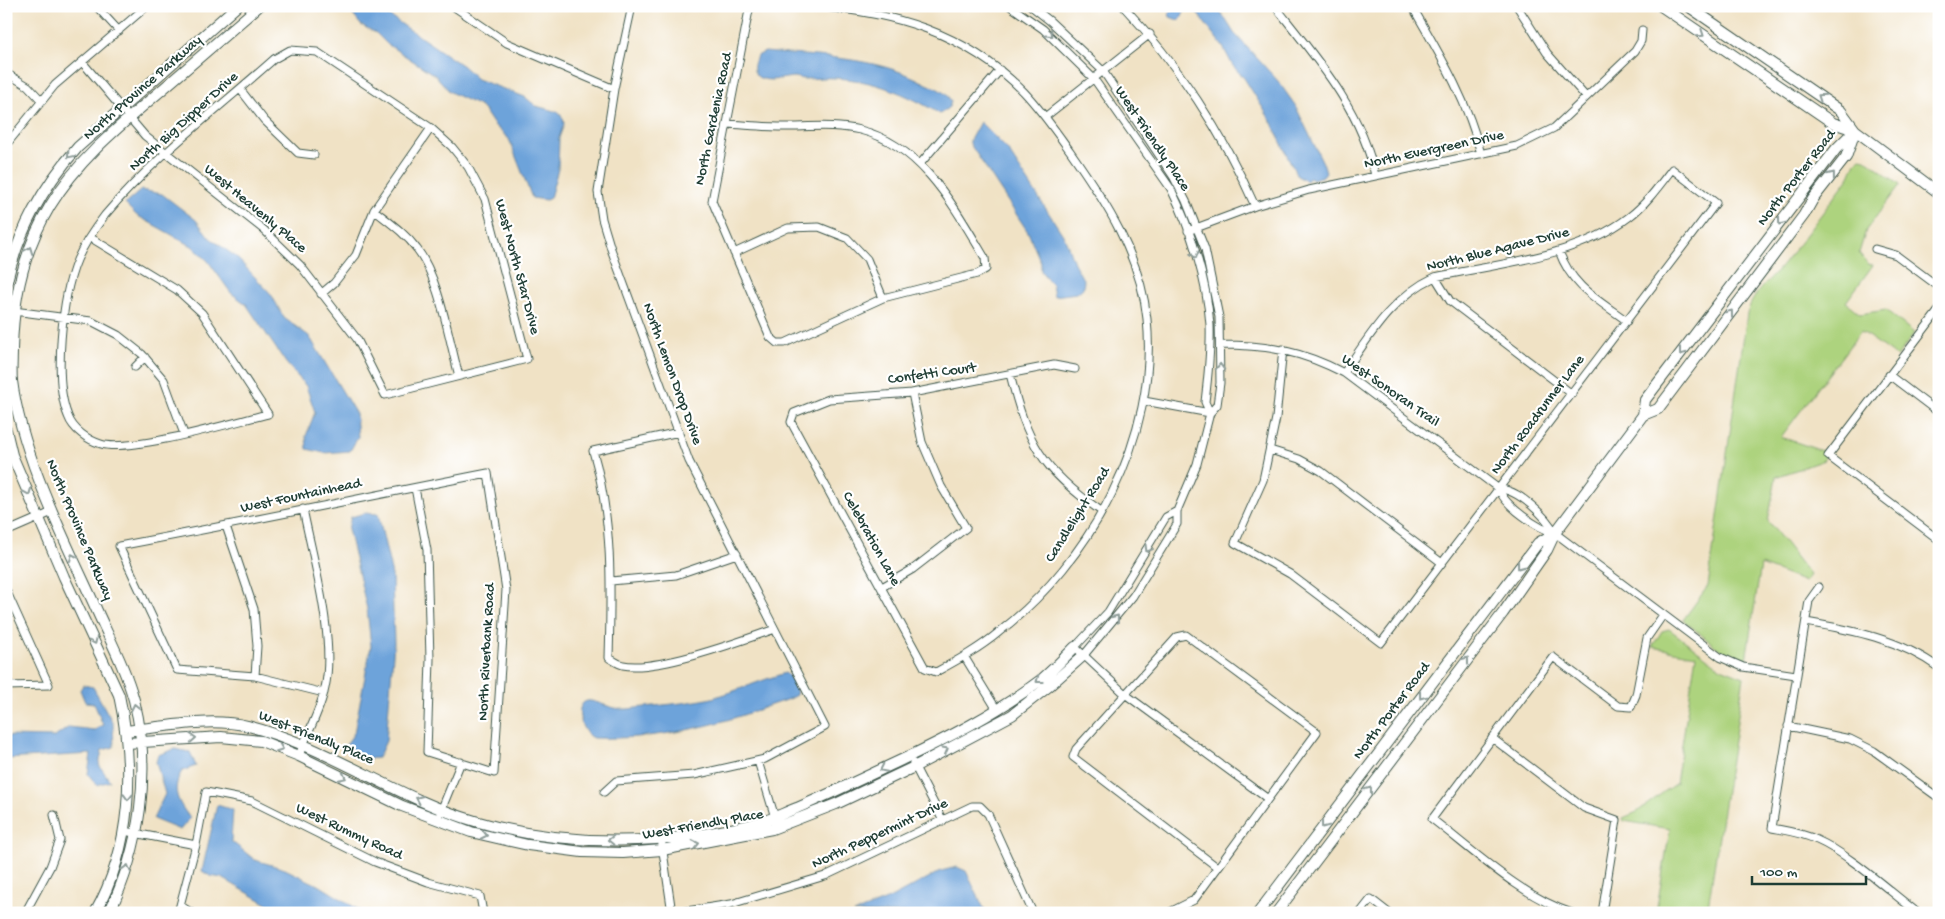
<svg xmlns="http://www.w3.org/2000/svg" width="1945" height="919" font-family="'Gochi Hand',sans-serif">
<style>
.green{fill:#add37e;stroke:#668859}
.water{fill:#6da3da;stroke:#467087}
.lines{fill:none;stroke-linecap:round;stroke-linejoin:round}
.street-casing{stroke:#3e564a;stroke-width:9}
.secondary-casing{stroke:#3e564a;stroke-width:12}
.street{stroke:#fff;stroke-width:7}
.secondary{stroke:#fff;stroke-width:10}
.oneway{stroke:#8f9e9a}
.labels{text-anchor:middle;dominant-baseline:central;stroke-width:4.5;stroke-linejoin:round;paint-order:stroke}
.street-label{font-size:15px;fill:#1f3d34;stroke:#fff}
</style>
<rect width="100%" height="100%" fill="#fff"/>
<filter id="ink" filterUnits="userSpaceOnUse"><feTurbulence type="fractalNoise" baseFrequency=".02" numOctaves="2"/><feDisplacementMap in="SourceGraphic" scale="10" xChannelSelector="R" yChannelSelector="G"/><feConvolveMatrix kernelMatrix="1 2 1 2 8 2 1 2 1" color-interpolation-filters="sRGB"/></filter>
<filter id="wash" filterUnits="userSpaceOnUse"><feTurbulence type="fractalNoise" baseFrequency=".0096" numOctaves="4" result="noise"/><feDisplacementMap in="SourceGraphic" scale="20" xChannelSelector="R" yChannelSelector="G"/><feGaussianBlur stdDeviation="1.12" result="paint"/><feColorMatrix in="noise" values="0 0 0 0 0 0 0 0 0 0 0 0 0 0 0 0 0 1.4 0 .05"/><feComposite in="paint" operator="in"/></filter>
<g filter="url(#wash)">
<rect width="100%" height="100%" fill="#f0e2c5"/>
<path class="green" d="M1861 158 1866 159 1900 185 1866 230 1859 253 1868 264 1873 265 1846 302 1860 314 1886 310 1914 333 1897 357 1861 331 1781 437 1825 452 1824 460 1776 477 1768 521 1810 575 1805 582 1761 565 1746 660 1720 650 1683 620 1708 586 1747 314C1755 287 1769 283 1785 262 1807 234 1828 205 1850 176L1856 162Z
M1669 629 1721 668 1744 677 1707 913H1656L1670 829 1624 821 1623 818 1637 812 1676 783 1696 655 1652 647 1662 631Z"/>
<path class="water" d="M346 6H375L463 66 477 79 525 97 536 106 558 112 563 118 564 124 559 138 558 169 550 198 546 200 532 198 509 139 494 125 486 113 481 107 450 92 436 76 387 44 376 33 361 25Z
M1176 6H1216L1219 9 1234 33 1278 81 1295 105 1324 165 1326 172 1323 176 1313 179 1310 177 1307 181 1297 176 1271 121 1244 78 1233 66 1223 47 1194 9H1185L1182 17 1178 20 1170 17 1169 13Z
M765 52C819 57 874 56 923 82 934 88 944 89 951 101L949 107 940 114C907 94 874 80 835 78 825 77 814 79 804 79 800 79 796 77 793 77 782 78 769 83 758 77 751 71 754 63 757 56Z
M980 122 1007 149 1065 238 1074 263 1084 281 1083 288 1077 293 1054 296 1052 285 1041 271V263L1028 232 970 144V140Z
M141 190 162 194 196 220 210 238 236 257 271 294 284 318 309 336 356 414 358 437 350 451 324 453 307 449 306 436 315 412 306 386 286 363 246 304 231 293 208 261 192 246 136 215 125 204Z
M365 513 378 514 392 575 394 643 386 741 378 758C365 760 355 754 346 745L354 733 371 646 367 609 348 529 351 517Z
M785 673C793 678 798 687 796 695 789 700 779 702 771 705 715 727 654 740 593 738 581 734 573 704 587 701 594 699 613 711 628 709 656 705 685 704 712 698 737 691 761 680 785 673Z
M83 685 93 687 113 723 114 747 102 750 99 765 110 781 97 785 88 774 91 754 6 759V736L55 737 69 727 95 730 103 725 94 703 85 702 80 690Z
M175 749 190 752 196 766 182 771C171 790 177 801 190 818L180 830 153 819 165 794 156 762 158 755Z
M217 805 233 810 231 841 255 860 285 869 322 887 364 913H283L222 878 210 876 202 871Z
M957 867 966 871 986 913H854L889 899 941 871Z"/>
</g>
<g filter="url(#ink)">
<g class="lines">
<defs>
<path id="street" d="M96 6 119 31
M453 6 507 43 614 89
M812 6C893 12 965 32 1024 92 1041 110 1055 130 1070 151 1105 201 1141 256 1147 319 1159 437 1091 561 999 632 980 648 958 660 936 672L925 668 791 422 794 413 829 399 912 393 1054 365 1075 369
M1010 6 1043 29 1094 79 1171 189C1191 229 1207 281 1210 325 1211 351 1208 377 1205 402L1210 413
M1031 6 1050 21 1103 71 1173 176 1186 201 1205 249 1219 317 1220 383 1217 405 1210 413 1197 464 1177 511V524L1133 596 1084 655
M1123 6C1177 63 1223 133 1255 206
M1275 6C1316 58 1362 110 1375 176
M1412 6C1439 53 1468 101 1481 154
M1517 6 1547 53 1586 97
M83 63 145 136 264 230 300 265 357 339 385 395 527 359 485 199 468 167 452 147 431 128 317 52 290 50 274 59C217 110 154 157 105 215 95 228 83 246 77 260 62 296 53 380 68 416 73 430 88 440 101 444 130 453 234 422 268 414L202 313 177 290 91 238
M6 73 28 86 42 101
M240 89 264 120 298 153 314 155
M1045 117 1150 34
M727 124C746 125 765 127 784 127 809 127 836 124 860 130 922 145 955 208 985 258L986 269 977 274 883 298 785 343H777L770 337 712 201 749 10 753 6
M6 145 55 85 147 6
M920 164 1000 70
M374 210C389 222 405 233 417 249 439 277 449 340 459 376
M1188 231 1255 206 1309 190 1517 146 1554 128 1635 51 1641 41 1642 30
M1875 249 1896 255 1939 287
M1559 251C1572 287 1597 299 1627 321
M734 253 788 228 819 227 847 238 867 259 883 298
M1435 277 1450 301 1572 394
M321 294 334 283 356 255 374 210 431 128
M6 310 91 321 118 335 142 354 164 380 184 434
M1939 310 1828 456 1939 540
M1221 345C1268 345 1302 351 1344 373L1499 489C1504 505 1538 529 1555 533L1720 657 1743 667 1796 675
M1283 349 1276 418 1263 480 1235 543 1290 574 1381 643 1716 203 1672 169C1659 186 1646 204 1629 217 1577 257 1497 264 1435 277 1392 297 1370 335 1344 373
M135 367 145 357
M1010 374C1027 443 1042 470 1101 511
M1889 375 1939 413
M1144 401 1210 413
M679 432 593 451C613 519 611 589 609 658 613 660 618 664 623 665 657 672 741 641 775 629
M1270 450 1299 459 1321 471 1442 563
M1499 489C1518 489 1546 516 1555 533
M1177 511 1166 517 1108 612 1075 647 1125 694 1268 799
M226 526 254 609 257 646 255 676
M6 532 52 512
M611 581 676 575 737 554
M882 587 913 569 966 528 941 486 922 442 912 393
M1819 587 1809 601 1772 828C1788 831 1803 833 1817 840 1849 854 1889 891 1918 913
M6 590 49 685 6 686
M1806 622C1852 630 1900 639 1939 668
M964 656 997 710
M324 693 255 676 177 670 119 546C242 523 365 497 488 473L506 590 494 773 427 752 430 659 427 550 415 488
M1788 726 1850 739 1874 751 1939 798
M1492 738 1584 808 1617 820 1602 913
M299 756C307 733 320 712 325 688 336 639 313 559 303 509
M758 761 776 821
M913 763 943 821
M604 792 616 781 694 775 765 759 825 727 689 461 611 249 602 219 598 192 614 89 632 6
M440 813 461 762
M124 831 196 845
M661 838 672 913
M181 906 192 913
M25 913 50 867 60 840 54 815
M178 913 196 845 206 792 252 801 375 862 428 882 480 896 483 913
M674 913 731 904 825 876 972 806H980L988 814 1033 913
M1168 913 1194 900 1317 732 1186 635 1177 637 1076 749 1073 757 1217 867
M1360 913 1371 899 1389 913
M1572 913C1522 897 1474 851 1432 819L1553 657 1618 706 1631 707 1636 695 1647 638 1663 615"/>
<path id="secondary" d="M1661 6 1833 123 1855 130
M1688 6 1841 111 1855 130 1939 193
M6 285C18 231 42 188 78 147L237 6
M1643 415 1658 409 1804 215 1813 199 1846 157 1854 134
M6 430 12 455 64 577 119 695C135 768 132 847 95 913
M125 731C164 727 209 717 248 726 328 746 396 798 475 821 566 848 672 846 764 821 775 818 786 812 797 808 830 794 863 778 895 763 946 739 997 713 1042 679 1054 669 1064 658 1075 647
M127 743 221 737 261 741 299 756 402 806 471 832 528 845 582 852 623 853 662 850 772 829 836 804 914 767 1012 715 1049 686 1084 655
M109 913C140 849 152 770 134 700 125 667 108 636 94 604 63 536 22 456 12 381 11 371 12 360 12 350 13 299 23 251 50 206 77 161 117 128 157 94 191 65 225 35 259 6
M1258 913 1538 543 1555 533
M1276 913 1503 613 1547 550 1555 533 1643 415 1645 400 1836 149 1855 130"/>
</defs>
<use href="#street" class="street-casing"/>
<use href="#secondary" class="secondary-casing"/>
<use href="#street" class="street"/>
<use href="#secondary" class="secondary"/>
</g>
<defs><path id="oneway-chevron" d="M-2-3.5L2.5 0L-2 3.5" fill="none" stroke-width="1.6" stroke-linecap="round" stroke-linejoin="round" transform="scale(1.25)"/></defs>
<g class="oneway">
<use href="#oneway-chevron" transform="translate(1050 34) rotate(42)"/>
<use href="#oneway-chevron" transform="translate(1701 34) rotate(34)"/>
<use href="#oneway-chevron" transform="translate(1821 97) rotate(-146)"/>
<use href="#oneway-chevron" transform="translate(70 155) rotate(131)"/>
<use href="#oneway-chevron" transform="translate(1832 175) rotate(-52)"/>
<use href="#oneway-chevron" transform="translate(1781 222) rotate(127)"/>
<use href="#oneway-chevron" transform="translate(29 250) rotate(-69)"/>
<use href="#oneway-chevron" transform="translate(1195 255) rotate(74)"/>
<use href="#oneway-chevron" transform="translate(1730 313) rotate(-53)"/>
<use href="#oneway-chevron" transform="translate(1682 352) rotate(127)"/>
<use href="#oneway-chevron" transform="translate(1220 367) rotate(-88)"/>
<use href="#oneway-chevron" transform="translate(28 492) rotate(67)"/>
<use href="#oneway-chevron" transform="translate(1148 549) rotate(121)"/>
<use href="#oneway-chevron" transform="translate(73 557) rotate(-114)"/>
<use href="#oneway-chevron" transform="translate(1520 566) rotate(127)"/>
<use href="#oneway-chevron" transform="translate(1116 618) rotate(-52)"/>
<use href="#oneway-chevron" transform="translate(94 641) rotate(65)"/>
<use href="#oneway-chevron" transform="translate(1466 660) rotate(-53)"/>
<use href="#oneway-chevron" transform="translate(1039 680) rotate(143)"/>
<use href="#oneway-chevron" transform="translate(1422 696) rotate(127)"/>
<use href="#oneway-chevron" transform="translate(135 707) rotate(-102)"/>
<use href="#oneway-chevron" transform="translate(193 738) rotate(-4)"/>
<use href="#oneway-chevron" transform="translate(280 748) rotate(21)"/>
<use href="#oneway-chevron" transform="translate(945 750) rotate(-28)"/>
<use href="#oneway-chevron" transform="translate(883 769) rotate(154)"/>
<use href="#oneway-chevron" transform="translate(343 777) rotate(26)"/>
<use href="#oneway-chevron" transform="translate(1369 790) rotate(-53)"/>
<use href="#oneway-chevron" transform="translate(128 797) rotate(92)"/>
<use href="#oneway-chevron" transform="translate(419 799) rotate(-156)"/>
<use href="#oneway-chevron" transform="translate(1324 825) rotate(127)"/>
<use href="#oneway-chevron" transform="translate(484 835) rotate(12)"/>
<use href="#oneway-chevron" transform="translate(611 840) rotate(-179)"/>
<use href="#oneway-chevron" transform="translate(696 844) rotate(-12)"/>
<use href="#oneway-chevron" transform="translate(127 868) rotate(-73)"/>
</g>
</g>
<g class="labels">
<g class="street-label">
<text transform="translate(143 88) rotate(-41)">North Province Parkway</text>
<text transform="translate(714 119) rotate(-78)">North Gardenia Road</text>
<text transform="translate(184 122) rotate(-42)">North Big Dipper Drive</text>
<text transform="translate(1152 139) rotate(56)">West Friendly Place</text>
<text transform="translate(1434 150) rotate(-12)">North Evergreen Drive</text>
<text transform="translate(1797 178) rotate(-52)">North Porter Road</text>
<text transform="translate(255 209) rotate(40)">West Heavenly Place</text>
<text transform="translate(1498 250) rotate(-14)">North Blue Agave Drive</text>
<text transform="translate(517 267) rotate(75)">West North Star Drive</text>
<text transform="translate(672 374) rotate(70)">North Lemon Drop Drive</text>
<text transform="translate(932 374) rotate(-8)">Confetti Court</text>
<text transform="translate(1390 391) rotate(35)">West Sonoran Trail</text>
<text transform="translate(1538 415) rotate(-53)">North Roadrunner Lane</text>
<text transform="translate(301 496) rotate(-12)">West Fountainhead</text>
<text transform="translate(1078 515) rotate(-58)">Candlelight Road</text>
<text transform="translate(79 530) rotate(67)">North Province Parkway</text>
<text transform="translate(871 539) rotate(61)">Celebration Lane</text>
<text transform="translate(487 652) rotate(-87)">North Riverbank Road</text>
<text transform="translate(1392 711) rotate(-53)">North Porter Road</text>
<text transform="translate(316 738) rotate(22)">West Friendly Place</text>
<text transform="translate(703 825) rotate(-10)">West Friendly Place</text>
<text transform="translate(349 832) rotate(25)">West Rummy Road</text>
<text transform="translate(880 834) rotate(-25)">North Peppermint Drive</text>
</g>
</g>
<rect width="1945" height="919" fill="none" stroke="#fff" stroke-width="25"/>
<path d="M1752 876v8h114v-8" fill="none" stroke="#1f3d34" stroke-width="2.5"/>
<text x="1760" y="876" font-size="15" fill="#1f3d34" stroke="#ffffff" stroke-width="4" paint-order="stroke">100 m</text>
</svg>
